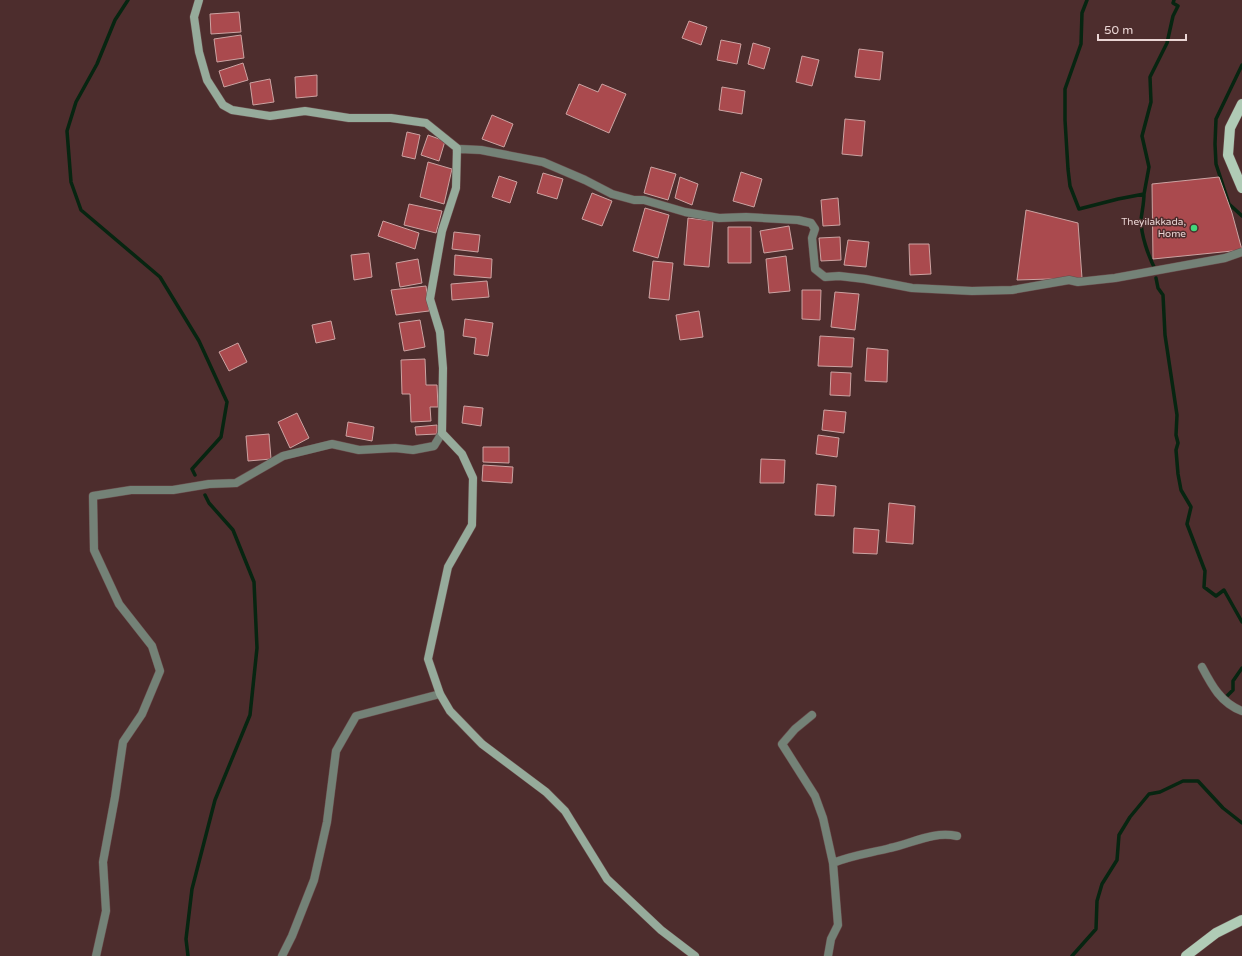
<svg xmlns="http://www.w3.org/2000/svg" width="1242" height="956" font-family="'Varela Round',sans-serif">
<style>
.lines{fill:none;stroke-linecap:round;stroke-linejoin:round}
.stream{stroke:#072511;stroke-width:3.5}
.building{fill:#aa4a4e;stroke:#cca3a2}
.street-casing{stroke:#694b4b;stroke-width:9}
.secondary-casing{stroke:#694b4b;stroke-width:9}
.primary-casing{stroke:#694b4b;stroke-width:11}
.street{stroke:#748277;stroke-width:8}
.secondary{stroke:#96ab9b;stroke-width:8}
.primary{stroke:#b0cbb6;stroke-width:10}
.poi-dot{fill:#42d77b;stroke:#4d2d2d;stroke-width:1.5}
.labels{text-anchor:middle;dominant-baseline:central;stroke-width:3;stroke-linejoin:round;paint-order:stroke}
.poi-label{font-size:10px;fill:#ead5d4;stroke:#4d2d2d;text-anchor:end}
</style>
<rect width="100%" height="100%" fill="#4d2d2d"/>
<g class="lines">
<path class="stream" d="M128 0 115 20 97 64 76 102 67 131 71 182 81 210 160 277 199 341 227 402 221 437 192 469 195 475
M1087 0 1082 13 1081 44 1065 89V120L1068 169 1070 186 1079 209 1118 199 1144 194C1144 203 1142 211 1141 220 1141 235 1148 255 1155 269
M1242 65 1216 119 1215 144 1216 164 1229 204 1242 216
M1144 194 1149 167 1142 136 1151 102 1150 77 1167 43 1173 16 1178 6 1173 3 1174 0
M1156 278 1158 288 1163 295 1165 335 1177 415 1176 435 1178 443 1176 450 1178 474 1181 490 1191 507 1187 524 1205 571 1204 587 1216 596 1224 590 1242 622
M1225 698 1233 690V681L1242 668
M188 956 186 939 192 889 215 800 250 715 257 648 254 582 233 530 209 503 205 495
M1072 956 1096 929 1097 901 1102 884 1117 860 1119 835 1130 817 1149 794 1160 792 1183 781H1198L1223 808 1242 823"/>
</g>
<path class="building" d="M239 12 241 32 211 34 210 14Z
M689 21 707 27 701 45 682 38Z
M241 35 244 58 217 62 214 39Z
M721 40 741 44 737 64 717 60Z
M753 43 770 48 764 69 748 64Z
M859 49 883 52 880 80 855 77Z
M802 56 819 60 812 86 796 82Z
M243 63 248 80 224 87 219 71Z
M317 75V96L296 98 295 77Z
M270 79 274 102 253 105 250 83Z
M579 84 598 92 602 84 626 94 609 133 566 114Z
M722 87 745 91 742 114 719 110Z
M492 115 513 124 504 147 482 139Z
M845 119 865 121 862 156 842 154Z
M407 132 420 135 415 159 402 156Z
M428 135 445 141 439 161 421 155Z
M428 162 452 169 444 204 420 197Z
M651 167 676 174 668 200 644 193Z
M741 172 762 179 754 207 733 201Z
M543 173 563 179 557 199 537 193Z
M499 176 517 182 510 203 492 197Z
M680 177 698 184 692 205 675 198Z
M1219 177 1232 213 1242 250 1153 259 1152 184Z
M592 193 612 201 602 226 582 219Z
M838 198 840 225 823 226 821 200Z
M409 204 442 211 436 233 404 225Z
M645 208 669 215 658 258 633 251Z
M1026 210 1078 223 1082 278 1017 280Z
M688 218 713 221 709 267 684 265Z
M383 221 419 233 415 249 378 236Z
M789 226 793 249 764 253 760 231Z
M728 227H751V263H728Z
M454 232 480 235 478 252 452 249Z
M840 237 841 260 821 261 819 238Z
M848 240 869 242 866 267 844 265Z
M909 244H929L931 274 910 275Z
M369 253 372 277 354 280 351 255Z
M455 255 492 259 491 278 454 275Z
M786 256 790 291 769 293 766 259Z
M418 259 422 283 400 287 396 263Z
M653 261 673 263 669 300 649 298Z
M487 281 489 297 452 300 451 284Z
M426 286 429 311 396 315 391 290Z
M802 290H821L820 320 802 319Z
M835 292 859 294 855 330 831 327Z
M699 311 703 337 680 340 676 315Z
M465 319 493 323 488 356 474 354 476 338 463 336Z
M420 320 425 347 404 351 399 323Z
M331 321 335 339 316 343 312 325Z
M820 336 854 338 852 367 818 366Z
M238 343 247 362 229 371 219 352Z
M867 348 888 350 887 382 865 381Z
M425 359 426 385H437L438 407H430L431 421 411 422 410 394H402L401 360Z
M831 372 851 373 850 396 830 395Z
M464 406 483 408 481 426 462 423Z
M824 410 846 412 844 433 822 430Z
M297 413 309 438 290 448 278 422Z
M348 422 374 427 372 441 346 436Z
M437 425V434L416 435 415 427Z
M269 434 271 459 248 461 246 436Z
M818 435 839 438 837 457 816 454Z
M483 447H509V463L483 462Z
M761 459 785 460 784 483H760Z
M483 465 513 467 512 483 482 481Z
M817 484 836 486 834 516 815 515Z
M889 503 915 506 913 544 886 542Z
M854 528 879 530 877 554 853 553Z"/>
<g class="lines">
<defs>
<path id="street" d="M457 151 460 149 481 150 543 162 585 180 612 194 634 200H644L685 212 719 218 746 217 798 220 811 223 815 229 812 238 815 269 825 277 839 276 865 279 912 288 972 291 1012 290 1069 280 1078 282 1115 278 1225 258 1242 252
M1202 667C1212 686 1221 703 1242 711
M812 715 795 729 782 744 815 796 823 818 833 863 838 925 831 939 828 956
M833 863C852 855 871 853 890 848 913 843 933 831 957 836
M96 956 106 911 103 862 115 797 123 742 142 714 160 671 152 646 119 604 94 550 93 496 131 490H173L209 484 236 483 283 456 332 444 359 450 395 448 413 450 434 446 442 433
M282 956 292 936 314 880 327 822 336 751 356 716 440 694"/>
<path id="secondary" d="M199 0 194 17 199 52 207 80 223 105 232 110 270 116 305 111 349 118H391L426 123 457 148 456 188 442 231 430 299 440 332 443 368 442 433 462 454 473 478 472 525 448 567 428 659 440 694 450 711 482 744 546 792 565 811 607 879 661 930 695 956"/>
<path id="primary" d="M1242 104 1230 128 1228 155 1242 188
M1186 956 1216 933 1242 920"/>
</defs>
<use href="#street" class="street-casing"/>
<use href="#secondary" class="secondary-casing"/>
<use href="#primary" class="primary-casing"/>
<use href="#street" class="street"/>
<use href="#secondary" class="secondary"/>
<use href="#primary" class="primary"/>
</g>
<circle class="poi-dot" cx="1194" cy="228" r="4"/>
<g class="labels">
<g class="poi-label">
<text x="1186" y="222">Theyilakkada,<tspan x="1186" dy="12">Home</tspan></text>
</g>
</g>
<path d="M1098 34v6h88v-6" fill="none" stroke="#ead5d4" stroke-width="2"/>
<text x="1104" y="34" font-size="12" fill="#ead5d4" stroke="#4d2d2d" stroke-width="3" paint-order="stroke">50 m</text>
</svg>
